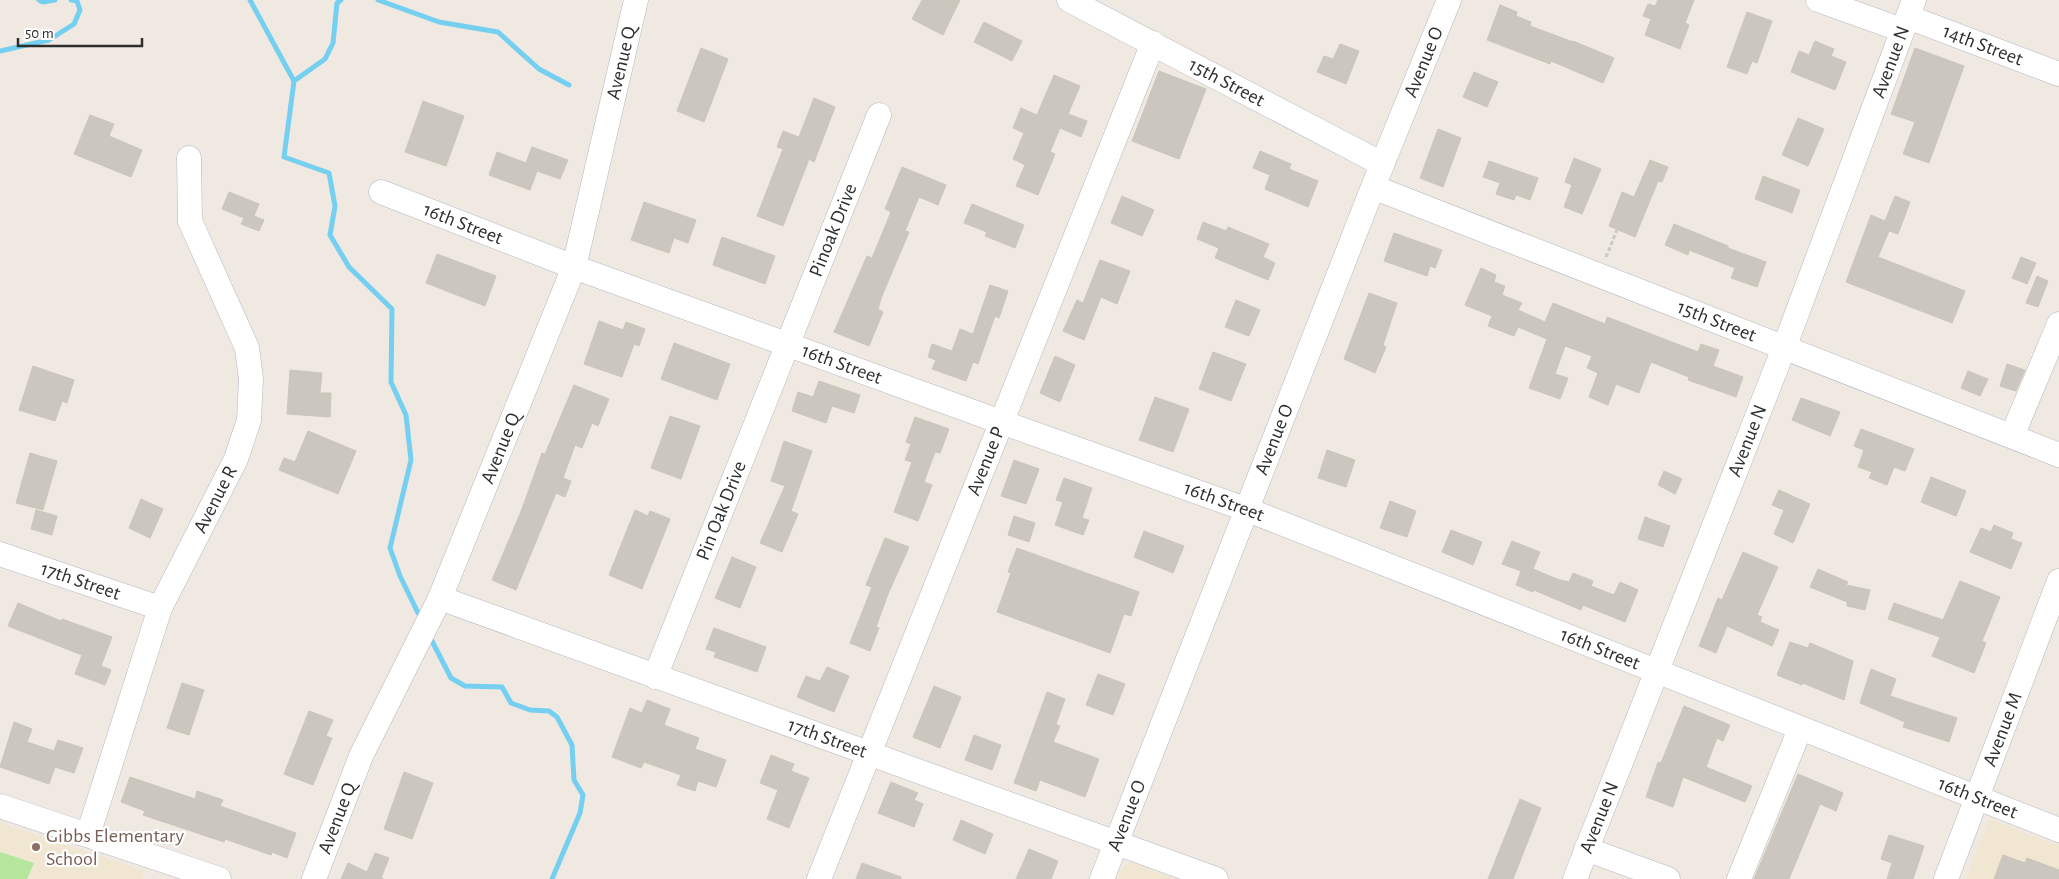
<svg xmlns="http://www.w3.org/2000/svg" width="2059" height="879" font-family="'Alegreya Sans',sans-serif">
<style>
.education{fill:#f0e6d1}
.green{fill:#b6e59e}
.lines{fill:none;stroke-linecap:round;stroke-linejoin:round}
.stream{stroke:#75cff0;stroke-width:5}
.building{fill:#cbc7bf;stroke:#cbc5ba}
.minor-casing{stroke:#b4b7c1;stroke-width:25}
.path{stroke:#c9c9c9;stroke-width:3;stroke-dasharray:4 2.5;stroke-linecap:butt}
.minor{stroke:#fff;stroke-width:24}
.education-dot{fill:#8d6e63;stroke:#fff;stroke-width:2}
.labels{text-anchor:middle;dominant-baseline:central;stroke-width:4.5;stroke-linejoin:round;paint-order:stroke}
.street-label{font-size:20px;fill:#2e2e2e;stroke:#fff}
.education-label{font-size:20px;fill:#785e54;stroke:#fff;text-anchor:start}
</style>
<rect width="100%" height="100%" fill="#efe9e1"/>
<path class="education" d="M1989 819 2059 846V879H1966Z
M0 823 144 871 142 879H0Z
M1130 862 1176 879H1117L1123 866Z"/>
<path class="green" d="M0 852 34 863 27 879H0Z"/>
<g class="lines">
<path class="stream" d="M39 0 43 2 55 0
M250 0 294 81 325 59 333 43 337 3 341 0
M378 0 439 22 498 32 539 69 569 85
M0 51 49 40 74 24 80 10 77 1 71 0
M294 81 284 157 329 173 335 206 330 235 349 267 392 309 391 382 406 415 411 460 390 548 400 576 418 613
M432 641 451 678 465 686 502 687 511 703 530 710 549 711 557 717 572 745 574 780 583 795 580 813 552 879"/>
</g>
<path class="building" d="M922 0H960L943 35 912 19Z
M1658 0H1694L1685 23 1689 25 1680 49 1645 35 1651 19 1643 16 1648 4 1655 6Z
M1500 5 1517 12 1516 16 1531 22 1530 26 1573 42V41L1614 58 1603 83 1551 61 1550 64 1487 40Z
M1747 12 1772 21 1757 63 1752 61 1747 74 1727 67Z
M984 22 1022 41 1012 61 974 42Z
M1815 41 1834 49 1831 56 1846 62 1835 90 1791 72 1799 51 1809 55Z
M1340 44 1359 51 1346 84 1317 72 1324 56 1333 59Z
M701 48 728 59 704 122 677 111Z
M1915 48 1964 66 1929 163 1903 154 1915 122 1891 114Z
M1159 71 1206 89 1179 159 1132 141Z
M1474 72 1498 82 1487 107 1463 97Z
M1054 75 1080 86 1068 114 1087 121 1081 137 1060 128 1050 152 1055 154 1038 195 1016 186 1025 165 1013 159 1024 133 1013 128 1021 108 1037 115Z
M814 98 835 107 814 162 809 159 783 226 757 216 783 149 777 147 783 131 799 137Z
M423 101 464 116 446 166 405 152Z
M90 115 114 124 109 136 142 150 131 177 74 154Z
M1798 118 1824 129 1808 166 1782 155Z
M1438 129 1461 138 1443 187 1420 178Z
M532 147 568 160 560 179 537 171 530 190 489 175 497 152 526 163Z
M1260 151 1291 164 1289 169 1318 181 1308 207 1265 189 1270 175 1253 168Z
M1574 158 1601 169 1582 214 1564 207 1572 185 1565 182Z
M1650 160 1668 167 1662 182 1658 181 1635 237 1609 226 1622 192 1634 197Z
M1489 161 1538 178 1530 200 1516 195 1514 200 1496 194 1500 183 1483 177Z
M902 167 946 185 938 205 919 197 905 231 909 232 882 296 878 309 883 312 869 346 834 332 867 256 872 258 891 212 885 209Z
M1763 176 1800 190 1792 213 1755 199Z
M229 192 259 204 254 216 264 220 259 231 241 224 244 218 222 209Z
M1122 196 1154 210 1142 236 1111 223Z
M1895 196 1910 202 1898 234 1889 231 1878 257 1965 291 1952 323 1846 282 1871 215 1885 221Z
M644 202 696 220 688 243 674 238 669 253 631 240Z
M972 204 1024 225 1015 248 985 236 987 232 964 223Z
M1203 222 1226 231 1228 227 1269 244 1263 257 1275 263 1268 280 1215 258 1219 248 1197 239Z
M1674 224 1728 246V248L1766 262 1757 287 1731 278 1735 268 1689 250 1688 255 1665 245Z
M1394 233 1442 250 1435 268 1430 266 1427 276 1384 261Z
M722 237 775 256 765 284 713 265Z
M437 254 496 276 485 306 426 283Z
M2021 257 2036 263 2027 284 2012 278Z
M1100 260 1130 271 1117 304 1101 297 1084 340 1063 331 1077 300 1083 303Z
M1481 268 1496 275 1494 282 1505 286 1502 295 1522 303 1518 310 1545 322 1553 303 1605 324 1607 317 1698 352 1701 344 1719 350 1713 366 1743 377 1736 397 1688 380 1689 377 1651 362 1639 393 1616 384 1608 405 1589 397 1598 373 1587 368 1592 356 1565 346 1555 374 1568 378 1560 399 1529 388 1547 339 1518 327 1514 336 1488 326 1492 316 1465 305Z
M2037 276 2048 281 2038 307 2026 303Z
M990 285 1008 291 999 318 995 316 978 364 973 362 966 381 932 369 936 360 928 357 932 344 952 351 960 329 973 334Z
M1369 293 1397 303 1383 345 1386 347 1375 373 1344 359Z
M1236 300 1260 310 1249 336 1225 327Z
M599 321 623 330 626 322 645 329 639 346 634 344 622 377 584 364Z
M674 343 730 364 717 400 661 379Z
M1213 352 1246 364 1231 401 1199 389Z
M1055 356 1075 365 1060 402 1040 393Z
M2007 364 2025 370 2016 391 2000 386Z
M33 366 74 380 67 403 62 401 55 421 19 410Z
M290 370 322 373 320 393H331L330 417 287 414Z
M1968 371 1988 379 1980 396 1961 388Z
M819 381 860 395 854 413 832 406 826 423 792 411 798 392 813 397Z
M574 385 609 399 598 426 592 423 582 448 575 445 563 478 571 481 565 497 556 493 516 590 492 580 522 509 542 453 545 454Z
M1155 397 1189 409 1173 452 1139 440Z
M1801 398 1840 412 1830 436 1792 420Z
M670 416 700 426 681 479 651 468Z
M915 417 949 429 940 453 935 452 924 482 932 485 918 521 894 512 912 462 905 460 911 444 906 442Z
M1861 429 1914 449 1905 471 1894 467 1887 485 1869 478 1872 472 1858 467 1864 450 1854 446Z
M308 431 356 451 338 494 279 470 284 458 295 462Z
M784 441 812 451 791 511 798 514 782 552 760 543 785 486 771 481Z
M1327 450 1355 460 1346 487 1318 478Z
M30 453 57 461 43 510 16 503Z
M1014 460 1039 469 1026 504 1001 496Z
M1664 471 1682 479 1675 494 1658 485Z
M1931 477 1966 491 1956 516 1921 502Z
M1064 478 1092 488 1082 518 1089 520 1083 535 1055 525 1063 502 1056 500Z
M1779 490 1810 504 1793 543 1774 534 1784 510 1772 505Z
M141 499 163 509 150 538 129 528Z
M1390 501 1416 511 1407 537 1380 528Z
M36 510 57 516 52 535 31 529Z
M635 510 648 516 650 511 670 519 642 589 609 575Z
M1014 516 1035 523 1029 542 1008 535Z
M1645 517 1670 526 1663 547 1638 539Z
M1994 525 2013 533 2011 539 2022 543 2011 569 1970 552 1981 528 1991 532Z
M1451 530 1482 542 1473 565 1442 552Z
M1144 531 1184 546 1173 573 1134 557Z
M885 538 909 547 888 594 876 627 879 628 870 651 850 643 872 587 866 585Z
M1512 541 1540 552 1533 569 1557 579 1569 582 1573 573 1593 581 1591 586 1614 595 1620 582 1638 590 1625 622 1583 605 1581 610 1534 590 1533 592 1516 585 1521 571 1502 564Z
M1017 548 1139 592 1131 616 1124 614 1110 653 997 612 1011 573 1008 572Z
M1743 552 1778 567 1757 615 1762 617 1760 622 1779 630 1772 646 1727 626 1716 653 1699 646 1718 598 1722 600Z
M732 557 756 567 740 608 715 598Z
M1818 569 1848 582 1846 585 1870 590 1865 610 1847 606V602L1810 587Z
M1960 581 2000 597 1982 641 1986 643 1974 673 1932 656 1940 637 1888 619 1894 603 1943 620Z
M18 603 61 621 62 619 112 637 101 666 111 670 105 685 75 674 82 655 8 626Z
M714 628 766 647 757 672 714 657 716 652 706 649Z
M1790 642 1808 648 1810 643 1853 661 1844 700 1803 683 1802 685 1777 675Z
M827 667 849 676 834 712 797 697 806 676 820 681Z
M1871 669 1896 679 1890 696 1957 718 1949 742 1903 727 1905 722 1860 703Z
M1098 674 1125 684 1113 715 1086 705Z
M182 683 204 690 189 735 167 728Z
M934 686 961 697 940 748 913 737Z
M1047 692 1065 699 1056 724 1060 726 1053 742 1099 759 1085 797 1040 780 1036 791 1014 783Z
M647 700 670 709 664 725 699 738 695 749 726 760 716 787 698 781 695 791 677 785 681 775 644 762 641 768 612 757 630 708 642 713Z
M1684 706 1730 725 1723 741 1717 738 1706 767 1752 786 1745 802 1683 777 1673 807 1646 797 1658 762 1661 763Z
M309 711 333 720 326 736 332 738 313 785 284 774Z
M14 722 32 729 27 742 54 751 58 740 83 748 74 773 55 767 49 784 0 767Z
M974 735 1001 745 992 770 965 760Z
M771 755 794 764 791 771 809 778 789 828 767 819 778 790 760 783Z
M404 772 433 783 412 839 384 829Z
M1798 774 1843 793 1836 811 1820 804 1789 879H1754Z
M130 777 195 799 197 791 223 800 220 806 296 833 287 858 272 852 271 855 225 839 224 842 143 815 145 811 121 802Z
M891 782 918 793 914 800 923 804 914 827 878 813Z
M1520 799 1541 808 1513 879H1488Z
M961 820 993 834 985 854 953 840Z
M1889 835 1924 846 1913 879H1887L1892 863 1881 859Z
M1029 849 1058 861 1051 879H1016Z
M375 853 389 858 381 878 384 879H341L348 863 367 872Z
M2003 855 2025 863 2027 858 2059 870V879H1994Z
M862 863 901 877V879H856Z"/>
<g class="lines">
<defs>
<g id="minor">
<path id="s1" d="M1069 0 1382 164"/>
<path d="M1818 0 1902 30"/>
<path id="s2" d="M1908 17 2059 74"/>
<path id="s3" d="M1373 187 2059 455"/>
<path id="s4" d="M381 192 574 267 1001 422 1248 510 2059 830"/>
<path d="M2012 436 2059 324"/>
<path id="s5" d="M0 554 160 608"/>
<path id="s6" d="M440 598 1216 879"/>
<path id="s7" d="M655 677 879 115"/>
<path d="M0 806 219 879"/>
<path id="s8" d="M88 835 160 608 236 459 249 420 251 379 247 348 190 221 189 158"/>
<path d="M1586 849 1668 879"/>
<path id="s9" d="M314 879 361 756 440 598 574 267 636 0"/>
<path id="s10" d="M819 879 1153 43"/>
<path id="s11" d="M1102 879 1373 187 1449 0"/>
<path id="s12" d="M1575 879 1784 348 1914 0"/>
<path d="M1739 879 1800 729"/>
<path id="s13" d="M1946 879 2059 581"/>
</g>
</defs>
<use href="#minor" class="minor-casing"/>
<path class="path" d="M1606 257 1617 230"/>
<use href="#minor" class="minor"/>
</g>
<circle class="education-dot" cx="36" cy="847" r="5"/>
<g class="labels">
<g class="street-label">
<text stroke="none"><textPath href="#s2" startOffset="80">14th Street</textPath></text>
<text stroke="none"><textPath href="#s11" startOffset="878">Avenue O</textPath></text>
<text stroke="none"><textPath href="#s12" startOffset="876">Avenue N</textPath></text>
<text stroke="none"><textPath href="#s9" startOffset="875">Avenue Q</textPath></text>
<text stroke="none"><textPath href="#s1" startOffset="178">15th Street</textPath></text>
<text stroke="none"><textPath href="#s4" startOffset="88">16th Street</textPath></text>
<text stroke="none"><textPath href="#s7" startOffset="481">Pinoak Drive</textPath></text>
<text stroke="none"><textPath href="#s3" startOffset="369">15th Street</textPath></text>
<text stroke="none"><textPath href="#s4" startOffset="492">16th Street</textPath></text>
<text stroke="none"><textPath href="#s11" startOffset="472">Avenue O</textPath></text>
<text stroke="none"><textPath href="#s12" startOffset="471">Avenue N</textPath></text>
<text stroke="none"><textPath href="#s9" startOffset="470">Avenue Q</textPath></text>
<text stroke="none"><textPath href="#s10" startOffset="450">Avenue P</textPath></text>
<text stroke="none"><textPath href="#s8" startOffset="360">Avenue R</textPath></text>
<text stroke="none"><textPath href="#s4" startOffset="898">16th Street</textPath></text>
<text stroke="none"><textPath href="#s7" startOffset="179">Pin Oak Drive</textPath></text>
<text stroke="none"><textPath href="#s5" startOffset="85">17th Street</textPath></text>
<text stroke="none"><textPath href="#s4" startOffset="1302">16th Street</textPath></text>
<text stroke="none"><textPath href="#s13" startOffset="160">Avenue M</textPath></text>
<text stroke="none"><textPath href="#s6" startOffset="412">17th Street</textPath></text>
<text stroke="none"><textPath href="#s4" startOffset="1708">16th Street</textPath></text>
<text stroke="none"><textPath href="#s11" startOffset="68">Avenue O</textPath></text>
<text stroke="none"><textPath href="#s12" startOffset="66">Avenue N</textPath></text>
<text stroke="none"><textPath href="#s9" startOffset="65">Avenue Q</textPath></text>
</g>
<g class="education-label">
<text x="46" y="836">Gibbs Elementary<tspan x="46" dy="23">School</tspan></text>
</g>
</g>
<path d="M18 38v8h124v-8" fill="none" stroke="#2e2e2e" stroke-width="2.5"/>
<text x="25" y="38" font-size="15" fill="#2e2e2e" stroke="#ffffff" stroke-width="4" paint-order="stroke">50 m</text>
</svg>
